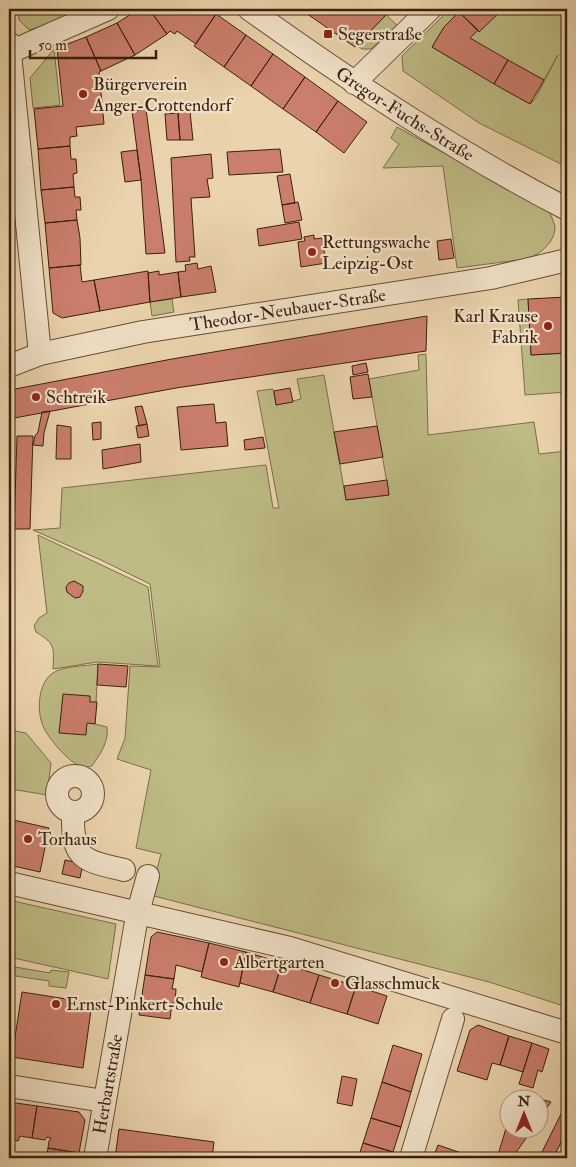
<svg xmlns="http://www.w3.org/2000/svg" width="576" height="1167" font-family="'IM FELL Double Pica',serif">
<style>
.green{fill:#bebb85;stroke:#7c6e4b;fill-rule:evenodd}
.building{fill:#cb7e6c;stroke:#392011}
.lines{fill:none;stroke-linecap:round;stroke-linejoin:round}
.minor-casing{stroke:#664d38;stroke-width:24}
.minor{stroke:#f2e3ca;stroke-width:22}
.poi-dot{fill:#8f2418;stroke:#f2e3ca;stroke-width:2}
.labels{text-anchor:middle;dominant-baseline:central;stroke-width:4.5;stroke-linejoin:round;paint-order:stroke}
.poi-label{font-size:18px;fill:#392011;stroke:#f2e3ca;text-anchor:start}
.street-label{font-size:18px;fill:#392011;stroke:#f2e3ca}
</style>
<rect width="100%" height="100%" fill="#ebd4ad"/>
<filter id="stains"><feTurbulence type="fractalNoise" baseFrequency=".004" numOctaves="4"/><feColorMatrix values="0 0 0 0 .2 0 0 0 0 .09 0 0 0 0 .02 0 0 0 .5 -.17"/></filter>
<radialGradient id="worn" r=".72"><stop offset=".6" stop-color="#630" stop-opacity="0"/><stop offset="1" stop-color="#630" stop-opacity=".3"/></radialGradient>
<path class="green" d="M18 9H85L47 25 29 30 19 20Z
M450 9H567V164H561L479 123 403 71 402 56ZM444 27 544 80 558 55 535 99 530 104 432 47Z
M386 15 397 25 371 49H362L356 45Z
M54 49 60 105 33 108 30 78Z
M397 127 549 211C551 216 554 222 555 227 555 243 539 255 526 259L457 268 443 166 383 168 399 144 391 138Z
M172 299 174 312 152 316 150 302Z
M528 299 531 355 567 353V392L525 395 518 300Z
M426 354 428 435 534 422 539 454 567 451V1007L489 982 150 895 161 854 136 848 151 770 117 759 125 738 130 666 160 667 150 584 101 560 33 530 60 528 62 488 266 465 273 508H279L257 391 273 389 276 405 301 399 297 379 324 375 346 500 389 495 369 379 419 370 418 355Z
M38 535 148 587 158 666 97 662 53 669C54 646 55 644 36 632L34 626 39 618 47 613Z
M98 664 95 724 107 727C109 742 100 754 92 766 88 767 84 768 80 766 69 762 51 741 45 730 36 715 37 683 53 673 62 666 87 666 98 664Z
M9 730 26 733 51 763 47 795 11 789 9 793Z
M9 900 116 924 108 979 9 957Z
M9 966 50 973 51 970 69 972 66 988 49 986V981L9 975Z"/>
<path class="building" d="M139 9H149L167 34 135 55 117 23Z
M149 9H208L216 14 196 44 177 31 175 34 170 31 167 34Z
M300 9H380L386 15 355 47Z
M462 9H503L479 32 459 12Z
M459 12 478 30 470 38 508 60 494 84 432 47 444 27Z
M216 14 246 35 224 67 194 46Z
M117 23 135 55 101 71 86 37Z
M246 35 273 54 251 86 224 67Z
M86 37 101 71 99 72 104 124 76 127 77 136 70 137V146L38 149 34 109 63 106 57 48Z
M273 54 305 77 283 109 251 86Z
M508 60 544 80 530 104 494 84Z
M305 77 338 101 316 132 283 109Z
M338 101 367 122 344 153 316 132Z
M189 102 193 140H180L177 103Z
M146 109 165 253 146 254 141 180 132 111Z
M178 113 180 140H167L165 114Z
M70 146 71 159H76L77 173 73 174 74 187 41 190 38 149Z
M280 149 283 172 229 175 227 152Z
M137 150 141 180 125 182 121 152Z
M211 154 213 178 207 179 210 197 191 198 195 257H189L190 261 176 262 171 158Z
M290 174 295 203 282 205 277 176Z
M74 187 75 197H80L81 210H76L77 220 45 223 41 190Z
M298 202 302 220 285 223 282 205Z
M77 220 80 238 81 265 49 268 45 223Z
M299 222 302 239 259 246 257 229Z
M314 235V239L322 238 326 263 301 267 298 242 305 241 304 237Z
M451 239 454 258 439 260 437 241Z
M197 263 198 269 211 266 216 292 181 297 178 272 186 271 185 265Z
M80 265 82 282 94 280 100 311 62 318 53 313 49 268Z
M148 271 150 302 100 311 94 280Z
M159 271V275L178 272 181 297 150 302 148 273Z
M567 297V353L531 355 528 299Z
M9 304 12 341 9 348Z
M427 316 426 351 176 388 9 419V390H10L172 359Z
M366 363 368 372 353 375 352 366Z
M368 374 372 397 353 399 350 377Z
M290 388 293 402 276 405 274 391Z
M214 404 216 423 226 422 228 446 181 450 177 407Z
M142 406 147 424 139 426 135 407Z
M50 411 44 433 43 446 33 445 35 436 38 432 42 412Z
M101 422V439L93 440 92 423Z
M147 424 149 436 138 438 136 426Z
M57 425 71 427V459H56Z
M377 426 383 457 340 464 334 432Z
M17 436H33L30 529H14Z
M263 437 265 448 245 450 244 440Z
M140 444 141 462 103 469 102 450Z
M387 480 389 495 346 500 344 486Z
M15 522 14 537 9 538V523Z
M74 581 83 586V591L80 597 75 598 67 592 66 587 69 583Z
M9 641 11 642 14 647 12 654 9 657Z
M98 664 128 666 126 687 97 685Z
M63 694 90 696V702H97L95 724 87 723 86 735 59 733Z
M9 819 49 828 40 872 9 865Z
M65 860 83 864 80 878 62 874Z
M157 932 209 943 202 972 176 965 174 979 145 975 151 937Z
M209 943 246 952 239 987 201 977Z
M246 952 282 963 273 992 240 983Z
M282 963 319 975 310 1003 273 992Z
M145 975 174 979 172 989H176L175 1003H172L170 1019 139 1015Z
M319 975 356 986 347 1014 310 1003Z
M356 986 387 996 378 1024 347 1014Z
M22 992 92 1003 83 1068 12 1057Z
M478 1025 509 1036 500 1065 492 1063 487 1080 457 1071 470 1030Z
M509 1036 532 1043 523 1072 500 1065Z
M532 1043 549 1049 542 1072 538 1070 533 1088 519 1084Z
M393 1045 422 1054 411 1092 382 1082Z
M342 1076 357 1079 352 1106 337 1103Z
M382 1082 411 1092 401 1127 371 1118Z
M518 1093 551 1102 538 1120V1100H516Z
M9 1102 37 1106 32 1138 20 1136 18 1141 9 1139Z
M37 1106 79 1112 85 1120 79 1153 48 1148 49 1141 51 1138 47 1137 45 1140 32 1138Z
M563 1110 567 1113V1131L553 1158H539Z
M371 1118 401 1127 393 1152 363 1143Z
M508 1122V1130H532L512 1158H497Z
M119 1129 214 1142 212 1158H115Z
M363 1143 393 1152 391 1158H358Z
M438 1145 467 1155 466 1158H433Z
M48 1148 79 1153 78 1158H46Z"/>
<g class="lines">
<defs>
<g id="minor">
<path id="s1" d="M249 9C351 82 455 151 567 209"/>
<path d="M9 43 40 354"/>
<path d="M10 52 108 9"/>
<path d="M354 83 430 9"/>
<path id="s2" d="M9 366 40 354 143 332 491 278 567 260"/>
<circle cx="75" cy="794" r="18"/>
<path d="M73 812C72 860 82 860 124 870"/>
<path d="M9 883 290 948 567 1033"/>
<path d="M138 912 148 876"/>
<path d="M9 1086 104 1101"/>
<path id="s3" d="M95 1158 136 922"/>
<path d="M411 1158 453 1019"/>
</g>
</defs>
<use href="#minor" class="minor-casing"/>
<use href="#minor" class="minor"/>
</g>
<g class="poi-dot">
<rect x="323" y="29" width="10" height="10" rx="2.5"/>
<circle cx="83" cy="94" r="5"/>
<circle cx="312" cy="252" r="5"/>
<circle cx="548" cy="326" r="5"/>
<circle cx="36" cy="397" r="5"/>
<circle cx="28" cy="839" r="5"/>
<circle cx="224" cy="962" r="5"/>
<circle cx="335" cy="983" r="5"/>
<circle cx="56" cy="1004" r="5"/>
</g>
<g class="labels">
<g class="poi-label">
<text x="338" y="34">Segerstraße</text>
<text x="93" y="84">Bürgerverein<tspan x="93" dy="21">Anger-Crottendorf</tspan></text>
<text x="322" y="242">Rettungswache<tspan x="322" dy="21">Leipzig-Ost</tspan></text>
<text x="538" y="316" text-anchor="end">Karl Krause<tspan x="538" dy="21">Fabrik</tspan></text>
<text x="46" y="397">Schtreik</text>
<text x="38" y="839">Torhaus</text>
<text x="234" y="962">Albertgarten</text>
<text x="345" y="983">Glasschmuck</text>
<text x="66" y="1004">Ernst-Pinkert-Schule</text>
</g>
<g class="street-label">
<text stroke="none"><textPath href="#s1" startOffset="188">Gregor-Fuchs-Straße</textPath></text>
<text stroke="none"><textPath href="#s2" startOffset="285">Theodor-Neubauer-Straße</textPath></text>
<text stroke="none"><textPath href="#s3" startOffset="75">Herbartstraße</textPath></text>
</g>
</g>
<rect width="576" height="1167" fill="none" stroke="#ebd4ad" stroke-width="30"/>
<rect x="10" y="10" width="556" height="1147" fill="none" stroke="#392011" stroke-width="2.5"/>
<rect x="15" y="15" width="546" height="1137" fill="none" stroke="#392011"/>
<g transform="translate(524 1114)"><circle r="24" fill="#f2e3ca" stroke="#a89580"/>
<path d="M0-4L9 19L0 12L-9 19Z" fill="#8f2418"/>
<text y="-8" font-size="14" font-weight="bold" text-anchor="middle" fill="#392011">N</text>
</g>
<path d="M30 50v8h126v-8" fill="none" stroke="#392011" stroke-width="2.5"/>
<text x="38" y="50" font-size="15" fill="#392011" stroke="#f2e3ca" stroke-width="4" paint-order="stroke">50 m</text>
<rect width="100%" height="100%" filter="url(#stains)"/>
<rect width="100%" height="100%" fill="url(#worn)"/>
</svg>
